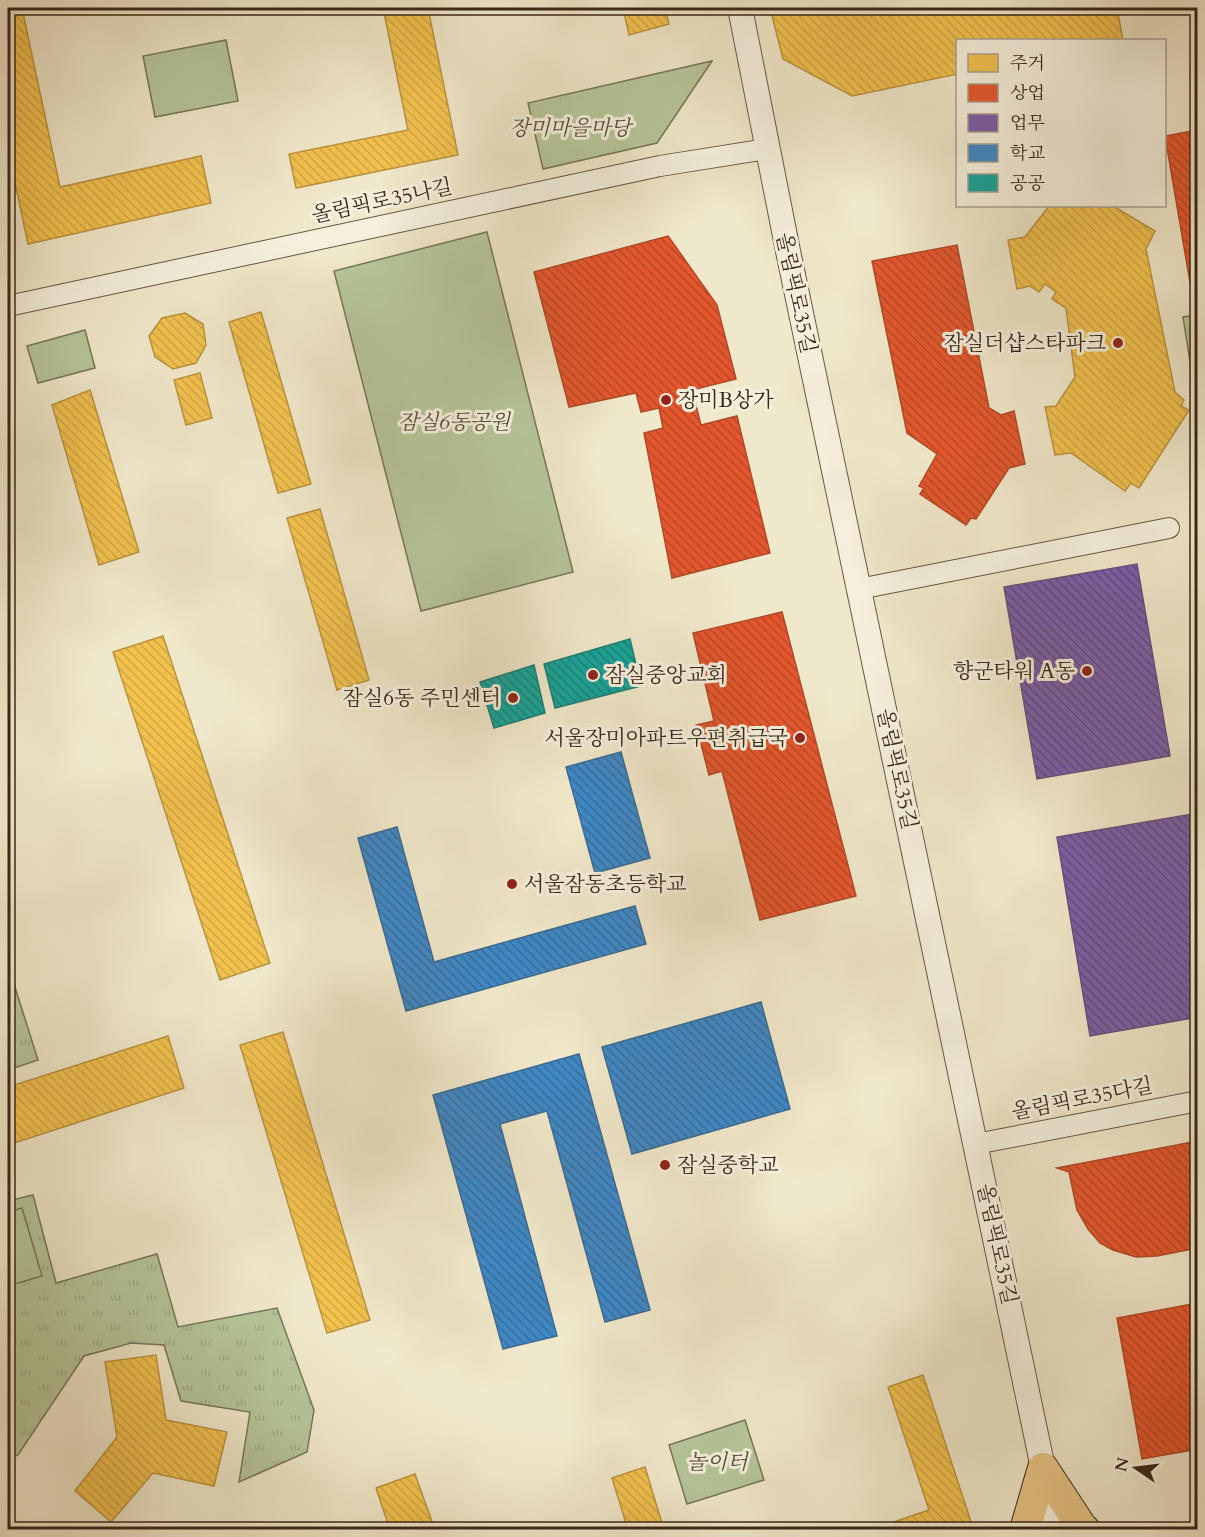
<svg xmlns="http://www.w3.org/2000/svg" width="1205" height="1537" font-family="Cardo,'Noto Serif KR',serif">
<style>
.grass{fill:url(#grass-tufts);stroke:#77765a;stroke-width:1.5}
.green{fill:#b6c69a;stroke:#77765a;stroke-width:1.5}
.homes{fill:url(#homes-back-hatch);stroke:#ba933e;stroke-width:1.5}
.shops{fill:url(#shops-back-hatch);stroke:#b04928;stroke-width:1.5}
.offices{fill:url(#offices-back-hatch);stroke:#674e7c;stroke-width:1.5}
.schools{fill:url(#schools-back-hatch);stroke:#3d6b91;stroke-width:1.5}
.public{fill:url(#public-back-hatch);stroke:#217e72;stroke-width:1.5}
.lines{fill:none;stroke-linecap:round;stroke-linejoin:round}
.minor-casing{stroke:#665745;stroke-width:22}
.tertiary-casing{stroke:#665745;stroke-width:26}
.primary-casing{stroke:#382719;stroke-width:32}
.minor{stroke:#f5f0dd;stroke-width:20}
.tertiary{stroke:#f5f0dd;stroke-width:24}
.primary{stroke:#e8c485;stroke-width:30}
.poi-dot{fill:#8f2418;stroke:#f5f0dd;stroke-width:2}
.labels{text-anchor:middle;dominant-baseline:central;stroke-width:6;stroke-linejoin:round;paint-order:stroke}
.park-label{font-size:21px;font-style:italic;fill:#584f39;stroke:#f5f0dd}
.street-label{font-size:21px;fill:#382719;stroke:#f5f0dd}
.poi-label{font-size:21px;fill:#382719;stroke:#f5f0dd;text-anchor:end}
</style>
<defs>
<pattern id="grass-tufts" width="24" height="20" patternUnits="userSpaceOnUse" patternTransform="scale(1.5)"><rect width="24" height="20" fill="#b6c69a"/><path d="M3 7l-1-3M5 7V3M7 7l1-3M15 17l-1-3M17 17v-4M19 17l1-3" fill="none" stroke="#9daa84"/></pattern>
<pattern id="homes-back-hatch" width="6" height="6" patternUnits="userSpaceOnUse" patternTransform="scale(1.5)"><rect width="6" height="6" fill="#f2c14e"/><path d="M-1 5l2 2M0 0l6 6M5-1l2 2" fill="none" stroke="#d0a644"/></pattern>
<pattern id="shops-back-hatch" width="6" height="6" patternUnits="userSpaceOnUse" patternTransform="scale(1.5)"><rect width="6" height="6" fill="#e4572e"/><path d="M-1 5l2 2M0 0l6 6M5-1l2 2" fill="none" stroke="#ba4826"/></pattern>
<pattern id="offices-back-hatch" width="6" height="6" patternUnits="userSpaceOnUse" patternTransform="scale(1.5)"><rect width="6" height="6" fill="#7b5ea7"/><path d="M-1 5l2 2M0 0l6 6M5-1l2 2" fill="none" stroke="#604a7f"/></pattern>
<pattern id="schools-back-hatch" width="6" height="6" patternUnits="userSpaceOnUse" patternTransform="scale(1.5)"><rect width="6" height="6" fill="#3f88c5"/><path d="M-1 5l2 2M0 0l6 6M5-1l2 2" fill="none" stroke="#366f9f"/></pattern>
<pattern id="public-back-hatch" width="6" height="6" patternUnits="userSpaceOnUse" patternTransform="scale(1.5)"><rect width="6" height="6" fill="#17a398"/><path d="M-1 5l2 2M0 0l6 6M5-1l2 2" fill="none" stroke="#16857b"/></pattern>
</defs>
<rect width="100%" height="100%" fill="#f0e8ca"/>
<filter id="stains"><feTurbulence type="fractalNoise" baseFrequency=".00333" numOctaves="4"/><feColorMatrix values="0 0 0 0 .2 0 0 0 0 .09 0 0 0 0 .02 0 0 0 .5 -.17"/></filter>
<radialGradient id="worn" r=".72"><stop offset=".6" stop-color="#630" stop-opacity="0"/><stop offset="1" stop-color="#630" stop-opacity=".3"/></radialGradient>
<path class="grass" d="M8 965 38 1060 8 1070Z
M33 1195 56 1283 157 1254 178 1327 277 1308 314 1410 307 1452 239 1482 250 1412 181 1401 164 1345 131 1343 84 1356 18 1455 8 1459V1201Z"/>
<path class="green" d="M226 40 238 101 155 117 143 56Z
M712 61 657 143 543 169 528 103Z
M487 232 573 572 421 611 334 271Z
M1197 315H1198L1197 406 1183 317Z
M85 330 95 368 38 383 27 346Z
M22 1208 42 1276 8 1286V1212Z
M745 1420 764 1480 687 1504 669 1445Z"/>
<path class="homes" d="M8 8H22L60 187 201 156 211 203 28 244 8 150Z
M383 8H428L458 155 296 188 289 154 408 130Z
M623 8H665L669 24 629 35Z
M770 8H1117L1123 40H958V74L852 96 783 59Z
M1049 206H1113L1155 231 1146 249 1175 392 1184 400 1181 406 1189 410 1139 488 1131 483 1125 491 1071 453 1055 455 1045 407 1056 406 1075 377 1066 308 1052 299 1056 292 1045 284 1039 292 1030 286 1017 289 1008 240 1025 237Z
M261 312 311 484 278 493 229 322Z
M185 313 203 324 206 345 196 363 173 369 155 357 149 336 162 318Z
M200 373 212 418 186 425 174 380Z
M90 390 139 552 99 565 52 405Z
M320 509 369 680 337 690 287 518Z
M163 636 270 963 220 980 113 652Z
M283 1032 370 1320 327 1333 240 1045Z
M168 1036 184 1088 8 1145V1087Z
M156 1355 166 1420 227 1432 214 1486 153 1473 111 1522 75 1491 117 1437 105 1362Z
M923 1375 972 1525 959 1530H870L929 1510 888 1387Z
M645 1467 664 1530H628L612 1478Z
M415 1474 435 1530H390L376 1488Z"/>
<path class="shops" d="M1198 130V293L1192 294 1165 136Z
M668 236 717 305 736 379 692 390 701 425 737 416 770 553 672 578 644 433 663 428 659 408 641 412 636 393 569 407 534 272Z
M957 245 989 408 1001 415 1014 411 1025 464 1009 468 976 519 971 518 966 525 920 494 924 488 919 486 937 454 907 433 872 261Z
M782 612 856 896 760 920 722 771 709 775 696 725 714 721 693 633Z
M1198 1141V1248L1157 1256 1136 1257 1113 1250 1100 1243 1088 1229 1077 1210 1069 1172 1057 1168Z
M1198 1303V1449L1142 1459 1117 1318Z"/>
<path class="offices" d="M1137 564 1170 756 1037 779 1004 587Z
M1192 814 1198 845V1017L1090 1036 1057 837Z"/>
<path class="schools" d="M621 752 650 858 595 873 566 767Z
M397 827 434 962 635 906 646 944 406 1011 358 838Z
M761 1002 790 1109 632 1154 602 1047Z
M579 1054 650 1310 605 1322 547 1111 500 1124 557 1336 503 1349 433 1095Z"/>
<path class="public" d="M630 639 641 686 555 708 544 664Z
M534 665 545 713 494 728 480 682Z"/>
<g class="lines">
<defs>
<path id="minor" d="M8 306 660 166 767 149
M859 589 1169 528
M976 1144 1198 1101"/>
<path id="tertiary" d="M740 8 788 251 1056 1530"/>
<path id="primary" d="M1043 1468 1081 1526 1085 1530
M1025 1530 1043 1468"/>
</defs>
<use href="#minor" class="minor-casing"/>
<use href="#tertiary" class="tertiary-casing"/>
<use href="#primary" class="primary-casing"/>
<use href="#minor" class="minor"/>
<use href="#tertiary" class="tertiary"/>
<use href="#primary" class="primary"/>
</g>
<g class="poi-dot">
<circle cx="1118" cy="343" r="6"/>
<circle cx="666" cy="400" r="6"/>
<circle cx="1087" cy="671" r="6"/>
<circle cx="593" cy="675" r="6"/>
<circle cx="513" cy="698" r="6"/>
<circle cx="800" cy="738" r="6"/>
<circle cx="512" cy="884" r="6"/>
<circle cx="665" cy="1165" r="6"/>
</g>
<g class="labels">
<g class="park-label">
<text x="570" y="128">장미마을마당</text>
<text x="454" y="422">잠실6동공원</text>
<text x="717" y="1462">놀이터</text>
</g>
<g class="street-label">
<text transform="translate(382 201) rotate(-12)">올림픽로35나길</text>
<text transform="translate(796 293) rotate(78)">올림픽로35길</text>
<text transform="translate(897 769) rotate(78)">올림픽로35길</text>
<text transform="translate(1082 1099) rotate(-11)">올림픽로35다길</text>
<text transform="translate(997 1244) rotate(78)">올림픽로35길</text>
</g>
<g class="poi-label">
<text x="1106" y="343">잠실더샵스타파크</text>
<text x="678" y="400" text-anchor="start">장미B상가</text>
<text x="1075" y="671">향군타워 A동</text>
<text x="605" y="675" text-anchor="start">잠실중앙교회</text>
<text x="501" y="698">잠실6동 주민센터</text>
<text x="788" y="738">서울장미아파트우편취급국</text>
<text x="524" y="884" text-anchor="start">서울잠동초등학교</text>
<text x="677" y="1165" text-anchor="start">잠실중학교</text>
</g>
</g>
<rect width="1205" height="1537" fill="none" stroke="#f0e8ca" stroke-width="30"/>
<rect x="9" y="9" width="1187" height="1519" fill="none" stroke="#382719" stroke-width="3"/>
<rect x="15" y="15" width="1175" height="1507" fill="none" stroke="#382719" stroke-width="1.5"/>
<rect x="956" y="39" width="210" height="168" fill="#f5f0dd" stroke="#a9a08f" stroke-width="1.5"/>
<rect x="968" y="54" width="30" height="18" fill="#f2c14e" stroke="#a9a08f" stroke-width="1.5"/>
<text x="1010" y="69" font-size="18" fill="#382719">주거</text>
<rect x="968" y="84" width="30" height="18" fill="#e4572e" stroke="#a9a08f" stroke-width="1.5"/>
<text x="1010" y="99" font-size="18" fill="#382719">상업</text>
<rect x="968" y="114" width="30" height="18" fill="#7b5ea7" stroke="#a9a08f" stroke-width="1.5"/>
<text x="1010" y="129" font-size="18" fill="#382719">업무</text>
<rect x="968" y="144" width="30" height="18" fill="#3f88c5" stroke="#a9a08f" stroke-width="1.5"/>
<text x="1010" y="159" font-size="18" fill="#382719">학교</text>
<rect x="968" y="174" width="30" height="18" fill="#17a398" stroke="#a9a08f" stroke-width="1.5"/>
<text x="1010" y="189" font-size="18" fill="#382719">공공</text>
<g transform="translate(1136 1468) rotate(284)" stroke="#f5f0dd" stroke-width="4.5" paint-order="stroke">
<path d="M0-4.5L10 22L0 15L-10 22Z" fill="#382719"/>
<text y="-9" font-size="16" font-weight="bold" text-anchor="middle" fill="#382719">N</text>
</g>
<rect width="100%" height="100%" filter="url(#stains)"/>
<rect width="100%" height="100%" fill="url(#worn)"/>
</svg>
